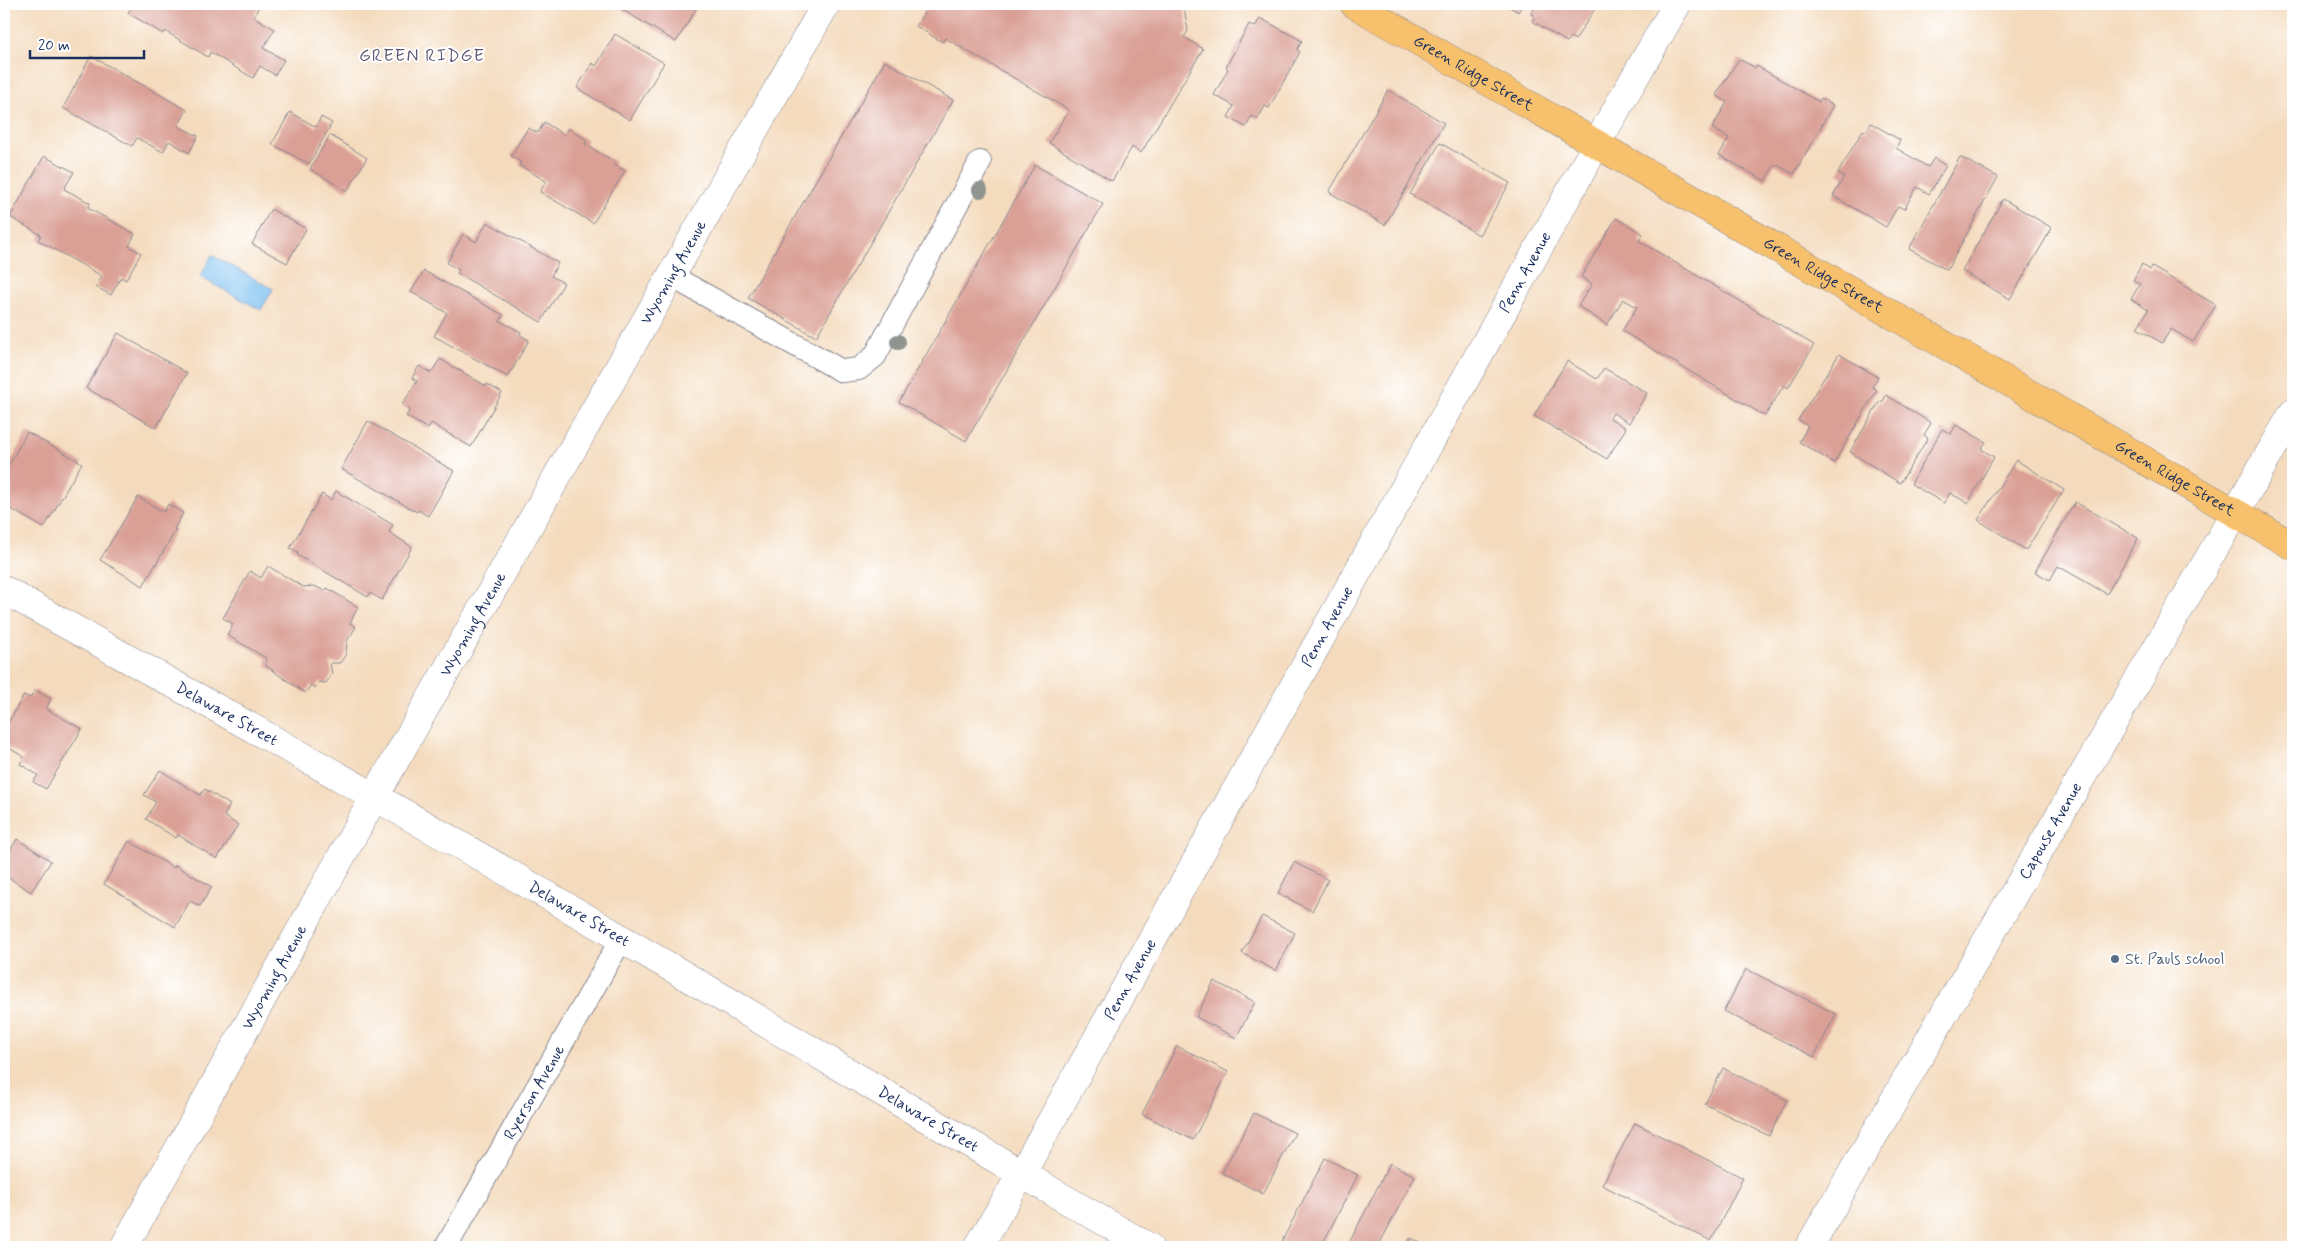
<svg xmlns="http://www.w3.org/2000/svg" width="2297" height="1251" font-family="Mynerve,sans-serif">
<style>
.water{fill:#7ac0f1;stroke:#4a78a8}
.building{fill:#daa096}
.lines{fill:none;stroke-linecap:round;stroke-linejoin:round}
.lane-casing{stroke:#88858e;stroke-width:24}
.street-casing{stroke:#88858e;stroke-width:29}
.primary-casing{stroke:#88858e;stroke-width:29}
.lane{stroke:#fff;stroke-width:22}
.street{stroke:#fff;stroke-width:28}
.primary{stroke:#f7c06c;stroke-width:28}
.tree{fill:#909490}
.service-dot{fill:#5c6f8a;stroke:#fff;stroke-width:2}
.labels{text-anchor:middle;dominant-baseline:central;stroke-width:4;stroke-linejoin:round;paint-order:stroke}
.street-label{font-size:16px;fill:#1b2f5e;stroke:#fff}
.service-label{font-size:16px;fill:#4e5e75;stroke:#fff;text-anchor:start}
.neighbourhood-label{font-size:18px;letter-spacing:1px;fill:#5e5772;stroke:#fff}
</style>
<rect width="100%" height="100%" fill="#fff"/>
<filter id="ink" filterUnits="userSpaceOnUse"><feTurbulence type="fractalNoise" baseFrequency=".02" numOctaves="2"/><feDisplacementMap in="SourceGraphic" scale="10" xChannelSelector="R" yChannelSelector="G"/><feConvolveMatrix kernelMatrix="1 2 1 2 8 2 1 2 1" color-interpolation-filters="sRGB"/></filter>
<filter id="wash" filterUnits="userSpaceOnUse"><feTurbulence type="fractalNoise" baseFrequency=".0096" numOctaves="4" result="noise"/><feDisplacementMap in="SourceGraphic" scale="20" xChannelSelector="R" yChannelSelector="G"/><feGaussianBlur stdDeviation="1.12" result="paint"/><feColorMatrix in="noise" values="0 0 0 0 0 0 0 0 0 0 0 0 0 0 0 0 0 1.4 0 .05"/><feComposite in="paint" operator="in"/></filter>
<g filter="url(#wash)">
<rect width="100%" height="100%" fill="#f4dbbe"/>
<path class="water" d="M212 255 273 289 261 310 200 277Z"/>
<g id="blocks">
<path class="building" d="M133 4H250L258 8 254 17 275 29 263 48 284 60 275 75 260 66 253 78 210 52 208 57 165 31 163 34 128 13Z
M613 4H699L676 42Z
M929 4H1179L1184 7 1188 31 1184 37 1203 49 1141 153 1132 147 1112 181 1049 143 1069 110 945 38 942 42 916 26Z
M1505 4H1523L1518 12Z
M1537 4H1598L1575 40 1571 37 1567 42 1532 21 1535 17 1531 14Z
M1260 18 1302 41 1297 50 1300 52 1269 108 1265 106 1258 119 1252 116 1246 127 1228 117 1234 106 1214 95 1228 69 1226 67 1249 24 1255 27Z
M615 34 664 63 630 120 577 88 592 63 596 66Z
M91 56 187 110 178 126 198 136 189 153 169 141 163 152 137 138 132 146 63 108Z
M1739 59 1756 68 1757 66 1819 102 1821 98 1833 105 1794 174 1775 164 1765 181 1719 155 1729 138 1712 128 1727 102 1716 95Z
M885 61 953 100 816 337 748 298Z
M1388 90 1444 123 1385 225 1329 192Z
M290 112 316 127 321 117 332 123 309 164 272 144Z
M544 122 564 135 568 128 587 140 585 144 615 162 613 164 625 171 593 223 540 192 546 181 519 165 521 162 511 156 528 128 538 133Z
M1871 123 1900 140 1896 148 1928 167 1934 158 1946 166 1929 194 1917 187 1904 209 1898 206 1886 227 1833 196 1844 177 1838 173 1863 130 1866 132Z
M330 135 367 158 347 191 310 169Z
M1440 143 1510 183 1479 235 1410 194Z
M44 156 74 172 64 189 90 203 88 208 135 234 129 246 141 253 126 280 121 277 111 295 96 287 102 276 38 240 41 235 10 217Z
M1960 157 1998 177 1947 270 1909 249Z
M1035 165 1103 204 966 441 899 402Z
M2003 199 2052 228 2010 299 1962 271Z
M271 209 306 229 287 263 252 244Z
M1616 218 1643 234 1639 241 1814 345 1788 388 1784 385 1765 416 1622 331 1637 307 1623 299 1607 325 1578 306 1592 284 1581 277Z
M487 222 558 263 551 276 564 283 541 322 457 273 459 270 447 263 463 234 476 242Z
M2142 264 2150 270 2152 267 2216 305 2193 342 2171 329 2162 343 2137 328 2148 310 2131 299 2140 284 2133 280Z
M424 271 503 315 500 321 521 332 520 335 529 340 508 377 434 336 447 313 411 292Z
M118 333 187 373 156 428 86 388Z
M1839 354 1878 377 1872 387 1877 390 1834 463 1799 442 1808 426 1798 420Z
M440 359 486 386 487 384 502 393 471 447 431 423 428 429 406 416 410 410 402 405 417 381 412 378 419 366 431 373Z
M1567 361 1597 379 1604 368 1647 393 1629 423 1613 413 1610 418 1626 428 1607 459 1534 416Z
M1886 395 1931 423 1924 435 1928 438 1900 483 1850 452 1880 401 1882 403Z
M368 421 454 471 428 516 418 510 417 512 341 469Z
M1956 425 1986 442 1981 449 1994 457 1968 503 1950 493 1944 503 1911 484 1942 429 1951 434Z
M27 432 82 463 44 528 4 505V474Z
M2016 460 2064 490 2026 550 1978 520Z
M336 491 393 525 389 532 412 547 382 600 370 593 368 597 297 555 298 552 290 548 322 494 331 500Z
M138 497 164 512 168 504 183 513 174 529 176 530 143 586 100 560Z
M2075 502 2138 538 2107 594 2058 566 2050 580 2035 572Z
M268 566 303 587 314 586 325 591 327 588 358 607 350 623 356 627 347 641 346 654 340 663H330L332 674 326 683 319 682 315 688 311 685 305 693 266 666V658L227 635 233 624 223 618 250 571 261 578Z
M35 690 51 699 46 709 82 729 46 789 33 782 38 775 20 764 24 757 4 745V730L24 695 30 698Z
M160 770 200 795 205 789 230 805 224 816 238 825 217 859 178 835 176 838 146 819 156 802 144 795Z
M17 839 51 861 31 892 4 875V861Z
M129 841 174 868 175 865 212 887 200 906 190 901 175 927 104 884Z
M1294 862 1328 880 1312 911 1278 893Z
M1262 916 1295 933 1276 971 1242 953Z
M1746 969 1836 1014 1814 1057 1724 1011Z
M1214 981 1255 1002 1236 1038 1196 1017Z
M1177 1046 1228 1072 1193 1140 1142 1114Z
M1723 1068 1787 1100 1769 1136 1705 1104Z
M1254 1113 1295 1133 1263 1194 1222 1173Z
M1635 1123 1743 1178 1711 1241 1602 1185Z
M1325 1158 1358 1175 1321 1247H1295L1282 1241Z
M1390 1163 1415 1176 1378 1247H1347Z
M1411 1238 1429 1247H1406Z"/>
</g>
</g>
<g filter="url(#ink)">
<use href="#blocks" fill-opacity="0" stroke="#88858e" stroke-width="1"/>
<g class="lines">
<defs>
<g id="lane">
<path d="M671 276 842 371 859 369 875 356 980 162"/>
<path id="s1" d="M446 1247 622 938"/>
</g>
<g id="street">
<path id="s2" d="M4 590C211 705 418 819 622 939 798 1041 972 1147 1149 1247"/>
<path id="s3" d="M124 1247 375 796 826 4"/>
<path id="s4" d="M978 1247 1021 1175 1596 145 1677 4"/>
<path id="s5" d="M1809 1247 2293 413"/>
</g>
<g id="primary">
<path id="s6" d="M1354 4 2293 546"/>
</g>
</defs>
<use href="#lane" class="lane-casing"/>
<use href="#street" class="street-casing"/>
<use href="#primary" class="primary-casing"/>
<use href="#lane" class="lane"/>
<use href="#street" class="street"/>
<use href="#primary" class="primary"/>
</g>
<g class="tree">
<circle cx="980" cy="190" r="8"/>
<circle cx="898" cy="342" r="8"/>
</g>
</g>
<circle class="service-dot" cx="2115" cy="959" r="5"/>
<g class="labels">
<g class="street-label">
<text stroke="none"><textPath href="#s6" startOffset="138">Green Ridge Street</textPath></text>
<text stroke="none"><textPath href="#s3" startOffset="1119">Wyoming Avenue</textPath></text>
<text stroke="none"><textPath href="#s4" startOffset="1118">Penn Avenue</textPath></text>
<text stroke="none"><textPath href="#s6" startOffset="542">Green Ridge Street</textPath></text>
<text stroke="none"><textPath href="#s6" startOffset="948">Green Ridge Street</textPath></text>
<text stroke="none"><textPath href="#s3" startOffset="714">Wyoming Avenue</textPath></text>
<text stroke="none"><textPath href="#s4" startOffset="712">Penn Avenue</textPath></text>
<text stroke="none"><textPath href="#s2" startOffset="255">Delaware Street</textPath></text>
<text stroke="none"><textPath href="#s5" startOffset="481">Capouse Avenue</textPath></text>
<text stroke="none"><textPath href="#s2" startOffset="660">Delaware Street</textPath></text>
<text stroke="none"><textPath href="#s3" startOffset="309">Wyoming Avenue</textPath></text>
<text stroke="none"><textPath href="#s4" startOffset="308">Penn Avenue</textPath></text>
<text stroke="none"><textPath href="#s1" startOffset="178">Ryerson Avenue</textPath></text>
<text stroke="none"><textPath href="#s2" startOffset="1065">Delaware Street</textPath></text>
</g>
<g class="service-label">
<text x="2125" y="959">St. Pauls school</text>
</g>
<g class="neighbourhood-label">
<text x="422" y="56">GREEN RIDGE</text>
</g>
</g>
<rect width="2297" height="1251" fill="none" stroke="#fff" stroke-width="20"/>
<path d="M30 50v8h114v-8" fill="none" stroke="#1b2f5e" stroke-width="2.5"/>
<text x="38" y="50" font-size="15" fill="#1b2f5e" stroke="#ffffff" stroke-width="4" paint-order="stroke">20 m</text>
</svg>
